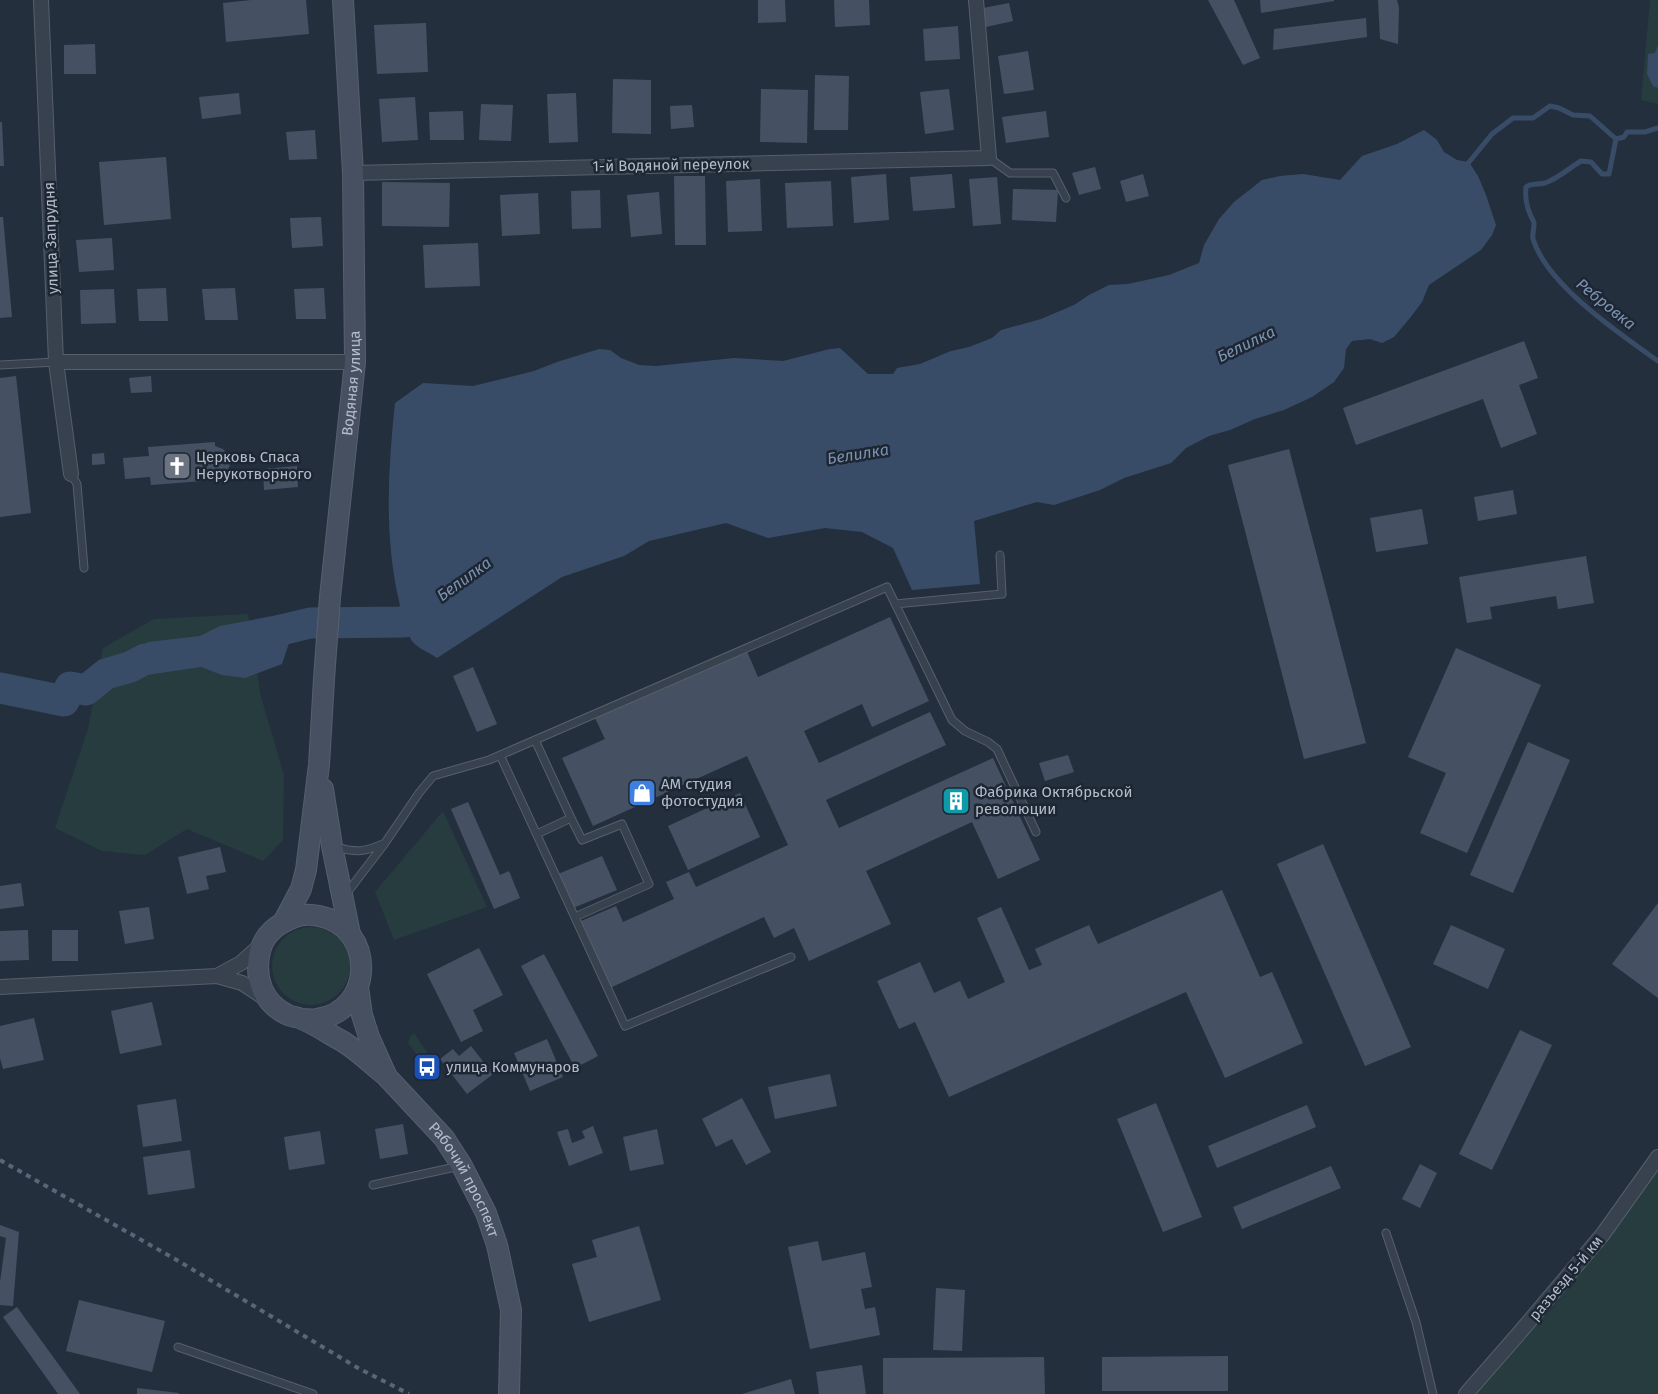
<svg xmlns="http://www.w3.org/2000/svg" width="1658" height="1394" font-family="'Fira Sans',sans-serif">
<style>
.green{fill:#263c3f}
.water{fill:#394c67}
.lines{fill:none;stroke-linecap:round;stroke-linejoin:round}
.stream{stroke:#394c67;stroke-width:5}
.river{stroke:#394c67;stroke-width:31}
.building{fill:#455162}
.lane-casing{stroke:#565f6c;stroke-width:9}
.street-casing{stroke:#565f6c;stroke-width:16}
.secondary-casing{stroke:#565f6c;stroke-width:22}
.lane{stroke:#38414e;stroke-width:7}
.street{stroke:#38414e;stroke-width:14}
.secondary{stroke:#465061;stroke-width:20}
.rail{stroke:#5a6575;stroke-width:4;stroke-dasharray:5 5;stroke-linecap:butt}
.labels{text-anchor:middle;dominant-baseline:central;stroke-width:5;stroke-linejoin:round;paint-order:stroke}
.street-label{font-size:15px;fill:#b4bcc9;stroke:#1d2633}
.poi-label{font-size:15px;fill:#b4bcc9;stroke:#1d2633;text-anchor:start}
.water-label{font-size:16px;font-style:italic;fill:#7c92b1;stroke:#1d2633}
</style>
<rect width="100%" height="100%" fill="#242f3e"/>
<path class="green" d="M1650 0H1658V104L1641 100Z
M248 614 261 697 284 775 283 840 263 861 187 829 145 855 102 851 55 828 88 729 103 648 154 619Z
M443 811 487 907 394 940 375 892Z
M272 966a39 39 0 1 1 78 0a39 39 0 1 1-78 0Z
M414 1033 442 1075 440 1079 435 1078 408 1043 410 1037Z
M1658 1169V1394H1469L1552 1309Z"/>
<path class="water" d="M1658 45V88L1653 86 1647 74 1648 54 1655 53Z
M1424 130 1437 140 1444 152 1457 160 1469 162 1478 176 1486 195 1496 225 1492 235 1481 250 1429 285 1422 302 1410 318 1394 337 1382 343 1370 339 1352 341 1346 349 1344 368 1334 382 1312 397 1284 410 1255 419 1230 430 1209 436 1186 448 1171 463 1124 478 1100 490 1054 505 1037 502 974 521 980 584 912 590 893 548 862 532 825 528 768 538 726 523 649 541 624 556 562 577 437 658C430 653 417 648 412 641 404 629 402 614 399 601 384 536 388 469 395 403L423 383 473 386 534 371 557 362 599 349 610 350 621 358 639 365 656 366 734 358 783 361 830 349 840 348 868 374H893L897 368 920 364 951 351 969 347 992 338 1001 330 1041 319 1074 305 1089 295 1109 285 1128 284 1169 275 1199 263 1204 245 1219 219 1234 202 1262 180 1280 176 1303 174 1340 180 1362 156 1397 144Z
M283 614 309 617 310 623 291 637 282 664 245 678 222 675 201 667 140 676 106 674 134 651 148 642 200 636 220 626Z
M0 681 35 687 64 701 52 708 30 704 17 699 0 697Z"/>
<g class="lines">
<path class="stream" d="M1616 139 1609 174H1602L1591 162 1581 161C1569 168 1559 178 1545 183 1538 185 1532 183 1526 187 1525 196 1526 205 1530 214 1531 217 1534 221 1534 224 1534 229 1532 234 1533 239 1547 285 1620 334 1658 361
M1465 167 1492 134 1513 118H1533L1550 106 1559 108 1573 115 1590 116 1616 139 1624 137 1627 132H1645L1658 128"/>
<path class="river" d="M269 633 310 623 404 622 438 598
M0 688 64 701 70 687 86 690 106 674 130 667 145 659"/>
</g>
<path class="building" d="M251 0H306L309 34 226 42 223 3Z
M758 0H785L786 22 758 23Z
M834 0H869L870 25 835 27Z
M1208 0H1234L1260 58 1243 65Z
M1260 0H1334V1L1261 13Z
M1378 0H1397L1399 8 1398 44 1380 39Z
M1009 3 1013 21 986 27 983 8Z
M1366 18 1367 37 1273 50 1274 29Z
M426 23 428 72 377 74 374 25Z
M958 26 960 59 925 61 923 29Z
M95 44 96 74H64V45Z
M1028 51 1034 90 1004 94 998 56Z
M815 75 849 76 848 130H814Z
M613 79 651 80V134L612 133Z
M761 89 808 90 807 143 760 142Z
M949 89 954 130 925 134 920 92Z
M239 93 241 114 202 119 199 97Z
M576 93 578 142 549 143 547 94Z
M415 97 418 140 382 142 379 99Z
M481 104 513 105 511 141 479 140Z
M692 105 694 127 671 129 670 106Z
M463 111 464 140H430L429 112Z
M1046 111 1049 137 1006 143 1002 117Z
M0 122H2L4 166H0Z
M315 130 317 159 289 160 286 132Z
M166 157 171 219 104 225 99 162Z
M1095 167 1101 189 1079 195 1072 173Z
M886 174 889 220 854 223 851 177Z
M952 174 955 208 913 211 910 177Z
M1143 174 1149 196 1126 202 1120 181Z
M674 176H705L706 245H675Z
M997 177 1001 224 973 226 969 179Z
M760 179 762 231 728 232 726 181Z
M831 181 833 226 787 228 785 183Z
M382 182 450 183 449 227 382 226Z
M1013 189 1058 190 1056 222 1012 220Z
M600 190 601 228 572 229 571 191Z
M659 192 662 234 631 237 627 195Z
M538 193 540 234 502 236 500 195Z
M0 217H3L12 317 0 318Z
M321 217 323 246 292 248 290 218Z
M112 238 114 270 79 272 76 240Z
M478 243 480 286 425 288 423 245Z
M166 288 168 321H139L137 289Z
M235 288 238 320H205L202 289Z
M324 288 326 319H296L294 289Z
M114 289 116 323 81 324 80 290Z
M1524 341 1538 378 1519 385 1537 434 1501 448 1483 399 1356 445 1343 408Z
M16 376 31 513 0 517V378Z
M151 376 152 392 131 393 129 378Z
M215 442V446L223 449 229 455 231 463 227 471 216 476 217 480 151 485 150 477 125 479 123 458 149 456 148 447Z
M1289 449 1366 743 1304 759 1228 465Z
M104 453 105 464 92 465V454Z
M297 466 298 487 264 490 263 469Z
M1513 490 1517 514 1478 521 1474 497Z
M1422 509 1428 544 1376 552 1370 518Z
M1586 556 1594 603 1558 609 1556 596 1490 607 1492 619 1467 623 1459 577Z
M890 617 929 701 872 727 862 704 804 731 819 763 930 712 946 745 826 800 839 828 993 758 1040 860 998 879 972 822 866 871 891 924 809 961 794 928 774 938 764 917 610 988 581 921 616 906 623 922 674 899 666 882 689 872 696 887 788 845 747 756 593 826 562 758 605 739 595 718 746 649 758 677Z
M1456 648 1541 685 1467 853 1420 833 1446 773 1408 757Z
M473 667 497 724 477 732 453 676Z
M1528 742 1570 760 1513 893 1470 875Z
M1068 755 1074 772 1045 781 1039 763Z
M740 793 760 837 688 870 668 826Z
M468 802 500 875 509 871 520 898 494 909 451 809Z
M1323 844 1411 1047 1365 1066 1277 864Z
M220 847 226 872 206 876 209 889 187 894 178 857Z
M602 856 617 890 573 908 558 874Z
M21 883 24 906 0 909V886Z
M1222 890 1260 977 1272 972 1303 1043 1225 1078 1186 992 949 1097 915 1022 899 1029 877 981 920 962 934 993 960 981 968 999 1005 982 977 918 1001 907 1029 970 1042 965 1035 949 1089 925 1098 944Z
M1658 903V998L1612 964Z
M149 907 154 939 125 944 119 911Z
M1451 925 1505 949 1488 989 1433 964Z
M28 930 29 960 0 961V931Z
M52 930H78V961H52Z
M479 948 503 995 473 1010 483 1031 461 1042 427 974Z
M544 954 598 1056 575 1068 521 966Z
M152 1002 162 1045 120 1054 111 1011Z
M34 1018 44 1060 3 1069 0 1058V1026Z
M1520 1030 1552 1045 1492 1170 1459 1154Z
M547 1039 563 1077 530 1091 514 1053Z
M471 1046 493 1074 467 1094 440 1059 453 1049 459 1056Z
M830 1074 837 1106 775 1119 768 1087Z
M742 1098 771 1152 746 1165 732 1139 716 1147 702 1119Z
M176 1099 182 1141 143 1147 137 1105Z
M1156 1103 1202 1217 1163 1232 1117 1119Z
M1307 1105 1316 1127 1217 1168 1208 1146Z
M403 1124 408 1154 380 1159 375 1129Z
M593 1126 603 1153 569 1166 557 1132 568 1129 572 1143 585 1138 582 1131Z
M657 1129 664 1164 630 1171 623 1137Z
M320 1131 325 1164 289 1170 284 1137Z
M190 1150 195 1188 148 1195 143 1157Z
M1420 1164 1437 1173 1420 1208 1402 1199Z
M1331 1166 1341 1188 1242 1229 1233 1207Z
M0 1225 19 1232 13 1306 0 1305V1282L6 1238 0 1236Z
M639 1226 661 1300 589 1322 572 1264 597 1257 592 1240Z
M818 1241 822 1261 865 1252 872 1287 861 1289 865 1309 875 1307 880 1335 810 1349 788 1247Z
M936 1288 965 1290 962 1351 933 1350Z
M79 1300 165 1321 152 1372 66 1351Z
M17 1307 80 1394H58L3 1317Z
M1228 1356V1391H1102V1357Z
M1044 1357 1045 1394H883V1358Z
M862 1365 866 1394H819L816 1372Z
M791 1379 795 1394H742Z
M137 1388 179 1393V1394H137Z"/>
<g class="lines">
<defs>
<path id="lane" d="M989 158 1010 173H1053L1066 198
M0 365 56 362
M71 474 77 484 84 568
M895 604 1002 594 1000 555
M535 740 571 818 537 834
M500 755 625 1026 791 957
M571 818 582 840 622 824 649 884 575 917
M336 847C357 853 365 852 385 843
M346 894 385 843 419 793 433 776 489 760 887 587 952 720 965 731 988 742 997 749 1036 832
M373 1185 460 1166
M1386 1233 1416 1322 1433 1394
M178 1347 313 1394"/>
<path id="street" d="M41 0 56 362 71 474
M353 173 989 158 976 0
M56 362H355
M217 976 241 963 262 944
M0 987 217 976 242 983 268 1000
M1466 1394 1521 1331 1603 1234 1658 1157"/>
<g id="secondary">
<path d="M323 789 332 846 350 934"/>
<path id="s1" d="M284 921 301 889 306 870 319 765 324 679 330 597 355 362 353 173 343 0"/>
<path id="s2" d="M358 987 362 1015 369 1037 387 1077 444 1138 462 1166 486 1213 497 1245 511 1310 509 1394"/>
<path d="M302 1019C307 1019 312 1020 317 1019 375 1011 376 927 319 916 310 914 301 914 293 918 277 924 264 935 260 951 254 977 262 1003 288 1015 292 1017 298 1017 302 1019 316 1025 329 1034 342 1041 357 1050 370 1063 384 1074"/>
</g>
</defs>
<use href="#lane" class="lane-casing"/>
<use href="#street" class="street-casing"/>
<use href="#secondary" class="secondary-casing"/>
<use href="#lane" class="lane"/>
<use href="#street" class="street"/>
<use href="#secondary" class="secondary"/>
<path class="rail" d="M0 1160 175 1259 358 1368 409 1394"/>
</g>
<defs>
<symbol id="church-square" viewBox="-11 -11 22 22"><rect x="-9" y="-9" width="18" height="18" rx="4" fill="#6b7280" stroke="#1d2633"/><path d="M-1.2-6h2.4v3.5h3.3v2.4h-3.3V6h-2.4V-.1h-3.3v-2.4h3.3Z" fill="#fff"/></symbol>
<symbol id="shop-square" viewBox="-11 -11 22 22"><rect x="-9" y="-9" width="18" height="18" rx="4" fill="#3f7fe0" stroke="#1d2633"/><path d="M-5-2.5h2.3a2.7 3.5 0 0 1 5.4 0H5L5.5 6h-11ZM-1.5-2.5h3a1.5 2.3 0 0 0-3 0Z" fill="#fff"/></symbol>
<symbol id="building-square" viewBox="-11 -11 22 22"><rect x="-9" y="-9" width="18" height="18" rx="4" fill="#0f9aa8" stroke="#1d2633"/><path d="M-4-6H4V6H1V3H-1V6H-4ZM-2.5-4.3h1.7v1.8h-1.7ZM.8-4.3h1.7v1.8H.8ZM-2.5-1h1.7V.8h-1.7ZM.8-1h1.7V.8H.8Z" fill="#fff"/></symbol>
<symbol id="bus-square" viewBox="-11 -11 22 22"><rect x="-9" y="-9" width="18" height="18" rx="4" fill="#1a4fb4" stroke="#1d2633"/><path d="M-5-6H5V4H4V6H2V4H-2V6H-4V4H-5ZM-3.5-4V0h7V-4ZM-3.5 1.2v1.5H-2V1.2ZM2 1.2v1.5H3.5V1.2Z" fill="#fff"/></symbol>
</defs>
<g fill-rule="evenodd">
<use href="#church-square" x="161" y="450" width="32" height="32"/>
<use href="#shop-square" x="626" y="777" width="32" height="32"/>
<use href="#building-square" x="940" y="785" width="32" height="32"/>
<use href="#bus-square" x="411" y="1051" width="32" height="32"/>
</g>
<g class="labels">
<g class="street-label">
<text transform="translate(671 165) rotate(-1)">1-й Водяной переулок</text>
<text transform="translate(51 238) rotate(-92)">улица Запрудня</text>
<text stroke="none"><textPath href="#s1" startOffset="545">Водяная улица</textPath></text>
<text stroke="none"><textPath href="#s2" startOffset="225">Рабочий проспект</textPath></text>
<text transform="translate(1566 1278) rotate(-50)">разъезд 5-й км</text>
</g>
<g class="poi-label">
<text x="196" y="457">Церковь Спаса<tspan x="196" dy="17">Нерукотворного</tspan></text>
<text x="661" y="784">АМ студия<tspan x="661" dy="17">фотостудия</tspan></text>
<text x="975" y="792">Фабрика Октябрьской<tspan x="975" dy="17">революции</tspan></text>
<text x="446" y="1067">улица Коммунаров</text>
</g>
<g class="water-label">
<text transform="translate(1606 304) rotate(39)">Ребровка</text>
<text transform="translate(1246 344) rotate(-26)">Белилка</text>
<text transform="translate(858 454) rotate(-9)">Белилка</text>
<text transform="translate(464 579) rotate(-36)">Белилка</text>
</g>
</g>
</svg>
